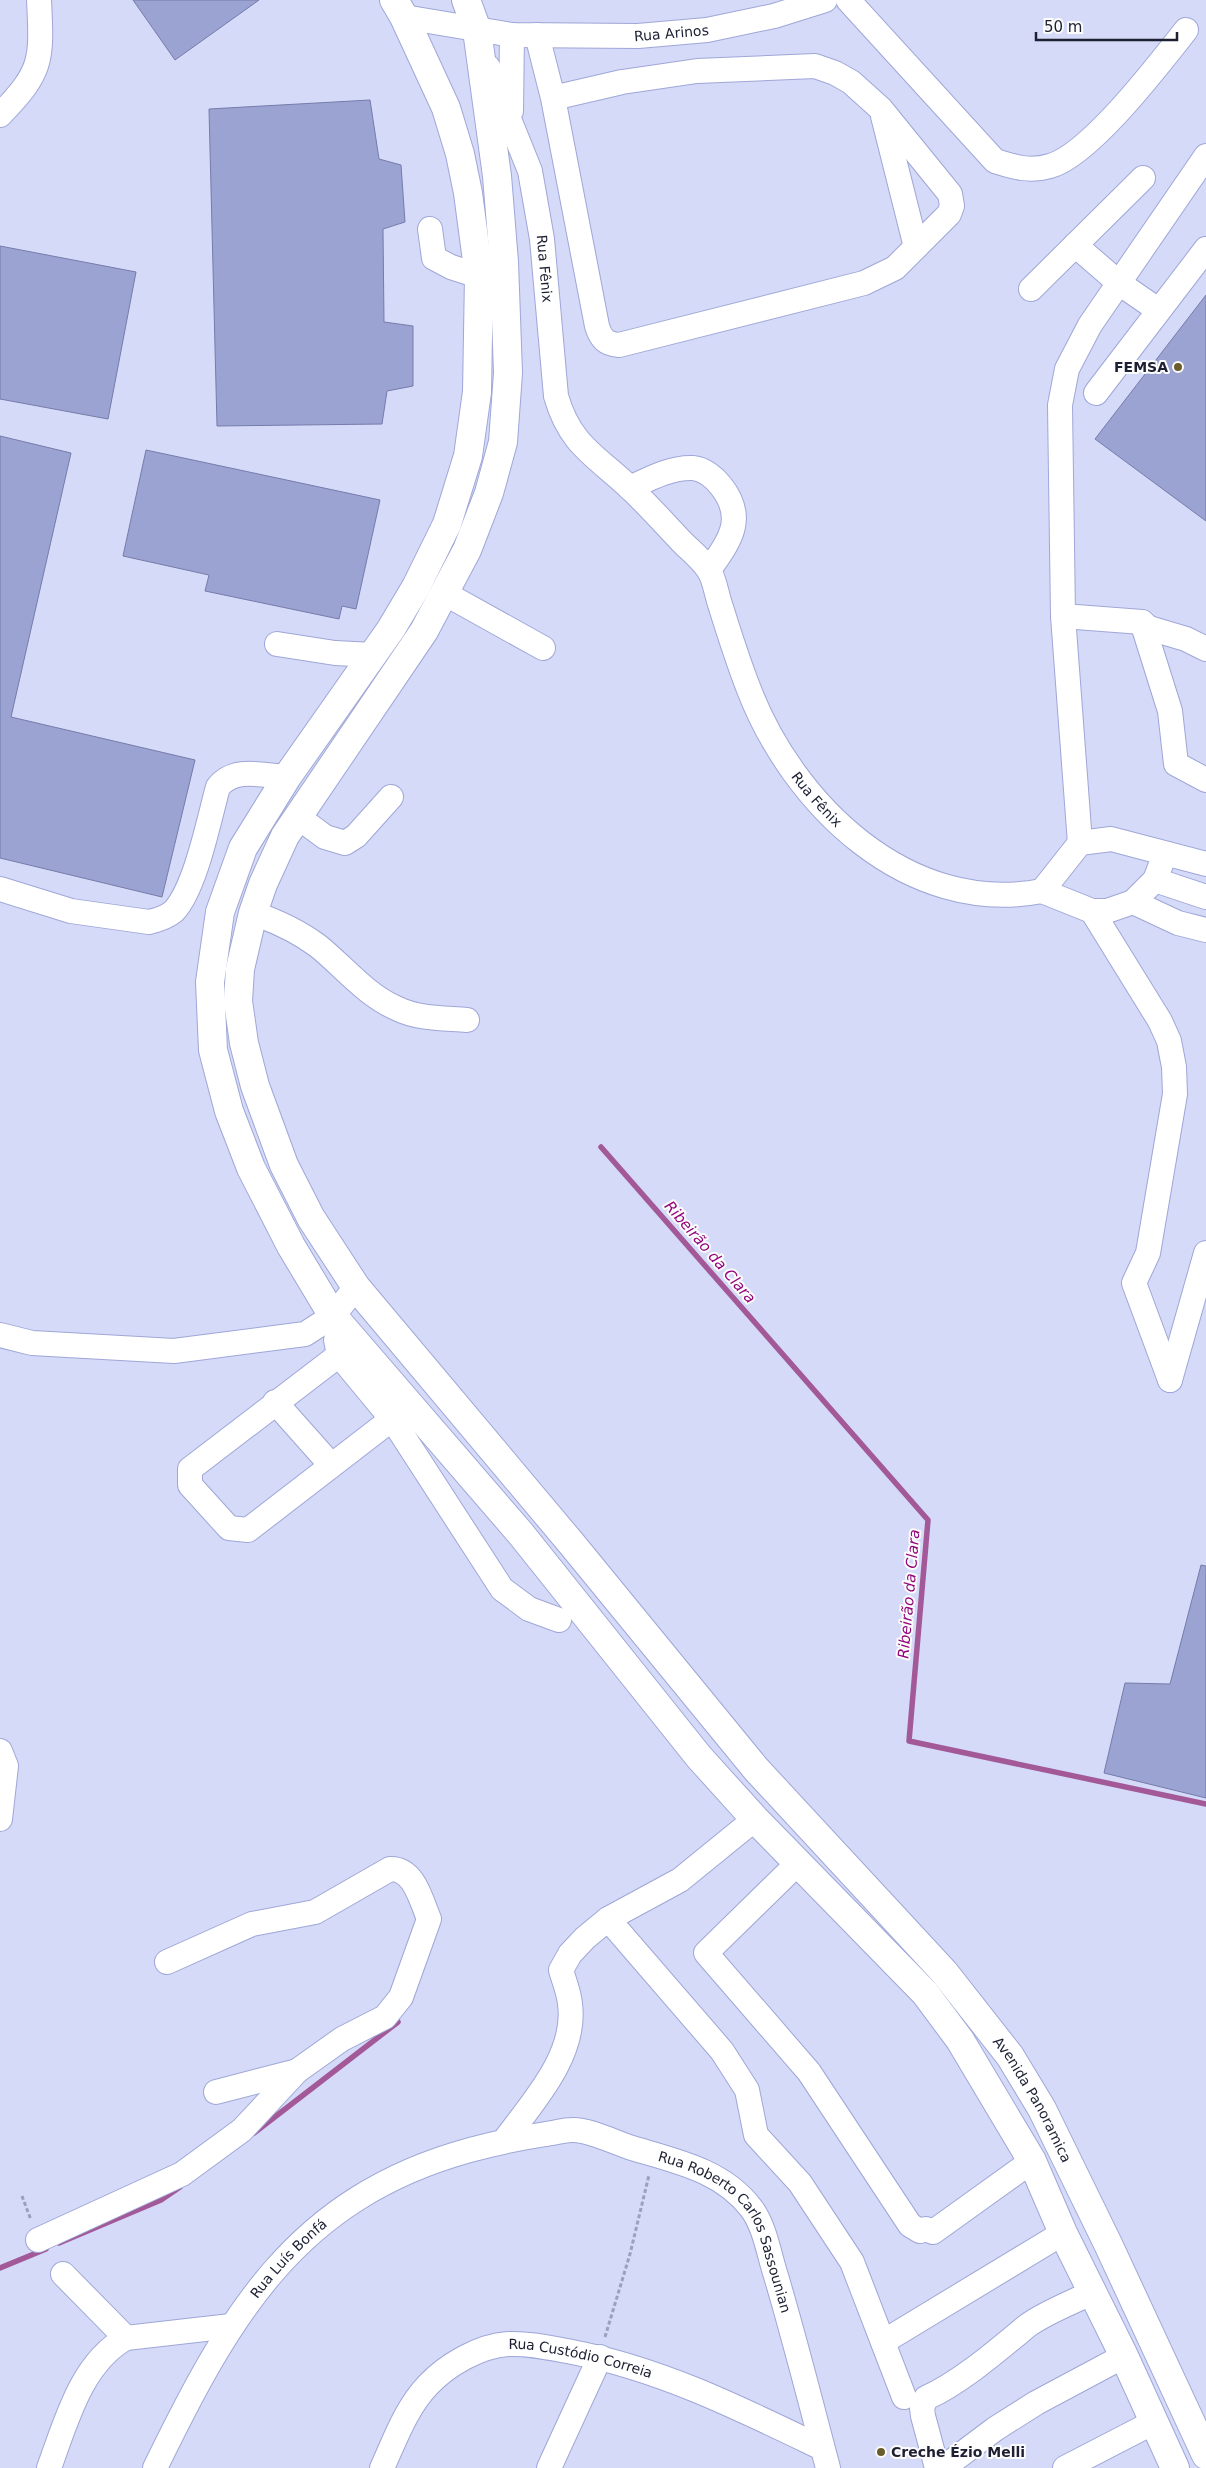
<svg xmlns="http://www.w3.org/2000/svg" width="1206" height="2468" font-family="'DejaVu Sans',sans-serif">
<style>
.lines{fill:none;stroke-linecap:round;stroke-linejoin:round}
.stream{stroke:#a35897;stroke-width:5.5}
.building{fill:#9ba3d3;stroke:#757caa}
.minor-casing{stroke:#9fa7d7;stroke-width:26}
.major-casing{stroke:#9fa7d7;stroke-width:30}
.path{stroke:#9ba0bb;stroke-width:3;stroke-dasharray:4 2.5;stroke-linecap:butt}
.minor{stroke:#fff;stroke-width:24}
.major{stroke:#fff;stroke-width:28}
.poi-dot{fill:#695e2b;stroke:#fcfcfc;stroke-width:2}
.labels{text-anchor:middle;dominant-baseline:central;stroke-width:4;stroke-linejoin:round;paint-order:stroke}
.street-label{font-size:14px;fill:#1d2032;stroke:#fcfcfc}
.poi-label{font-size:14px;font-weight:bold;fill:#1d2032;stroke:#fcfcfc;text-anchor:end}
.water-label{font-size:15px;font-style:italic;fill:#94057c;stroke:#fcfcfc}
</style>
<rect width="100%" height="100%" fill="#d4daf8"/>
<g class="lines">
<path class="stream" d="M601 1147 928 1520 909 1741 1206 1804
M254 2133 398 2022
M59 2243 161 2200 180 2187
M0 2268 46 2249"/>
</g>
<path class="building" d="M133 0H259L175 60Z
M370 100 379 159 401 165 405 222 383 229 384 322 413 326V386L387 391 382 424 217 426 209 109Z
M0 246 136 272 108 419 0 399Z
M1206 295V521L1095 439Z
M0 436 71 453 11 717 195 760 162 897 0 858Z
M146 450 380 500 356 609 342 606 339 619 205 591 209 575 123 556Z
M1201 1565 1206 1566V1798L1104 1773 1125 1683 1170 1684Z"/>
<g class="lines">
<defs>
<g id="minor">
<path d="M848 0 995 161C1014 167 1030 172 1050 166 1090 155 1159 64 1186 30"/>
<path id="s1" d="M404 17 512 35 638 36 707 30 774 16 825 0"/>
<path d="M537 35 553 98 597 326C601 339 606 344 619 345L864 283 895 268 949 214 952 206 950 194 881 109 851 82 835 73 815 66 697 71 622 82 553 98"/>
<path id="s2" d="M488 67 530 171 542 239 556 396C570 445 595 455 630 488 648 505 665 524 682 542 690 550 701 559 708 569 714 577 716 591 719 601 728 630 737 659 748 687 792 804 908 917 1042 891"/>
<path d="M511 111 512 35"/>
<path d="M0 115C43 71 42 60 39 0"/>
<path d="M883 116 916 247"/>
<path d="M430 229 434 258 451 267 479 276"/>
<path d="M1075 245 1119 283 1158 310"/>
<path d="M1031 289 1143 178"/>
<path d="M1096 393 1206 249"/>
<path d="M630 488C649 479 671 467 693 468 704 469 715 478 721 486 747 519 729 541 709 570"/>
<path d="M444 593 543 648"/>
<path d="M1063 616 1142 622 1149 628 1186 639 1206 649"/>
<path d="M1142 622 1170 711 1176 764 1206 780"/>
<path d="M277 644 335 653 373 655"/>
<path d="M298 817 325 837 345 843 356 836 391 797"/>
<path d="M1080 843 1063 616 1060 405 1067 369 1090 325 1206 156"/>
<path d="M1155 880 1206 897"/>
<path d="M0 889 71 911 149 922C158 920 167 917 174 911 196 887 209 819 218 787 235 766 263 776 287 777"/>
<path d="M1042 891 1080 843 1111 839 1206 864"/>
<path d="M1042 891 1092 911H1107L1133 902 1155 880 1165 854"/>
<path d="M1133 902 1178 923 1206 930"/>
<path d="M1092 911 1160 1021 1169 1041 1174 1067 1175 1094 1148 1253 1134 1283 1170 1380"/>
<path d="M253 913C276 921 298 931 318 946 343 966 366 995 396 1008 418 1019 442 1018 467 1020"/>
<path d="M0 1335 32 1343 174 1351 305 1334 333 1316 356 1287"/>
<path d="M336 1340 339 1355 392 1419 502 1589 529 1609 559 1620"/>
<path d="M339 1355 190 1469V1485L229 1528 248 1530 392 1419"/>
<path d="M1170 1380 1206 1253"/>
<path d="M275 1402 331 1465"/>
<path d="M0 1751 6 1766 0 1819"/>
<path d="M798 1863 706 1953 809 2072 910 2225 920 2231 926 2229 933 2232 1032 2161"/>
<path d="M608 1919 722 2051 747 2090 756 2135 800 2183 852 2262 904 2397"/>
<path d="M216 2092 297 2071"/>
<path d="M504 2141C532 2103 577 2055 570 2004 569 1992 564 1981 561 1970L570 1954 585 1938 608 1919 680 1880 755 1819"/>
<path d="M38 2240 182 2174 242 2130 297 2071 342 2039 385 2017 401 1997 429 1919C421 1900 414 1868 390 1869L315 1912 252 1924 167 1962"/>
<path d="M63 2274 126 2338"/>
<path d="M883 2342 1063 2233"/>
<path d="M49 2468C66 2422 81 2363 126 2338L231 2326"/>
<path id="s3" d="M155 2468C229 2316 295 2198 470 2150 495 2143 520 2138 546 2134 555 2133 564 2130 572 2130 588 2129 616 2143 632 2148 675 2161 722 2170 751 2208 765 2226 769 2255 776 2276 795 2340 811 2404 828 2468"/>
<path id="s4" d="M382 2468C395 2440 406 2408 428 2385 447 2365 479 2346 508 2344 530 2343 550 2348 572 2352 661 2369 741 2409 822 2448"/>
<path d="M549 2468 600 2357"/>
<path d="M937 2468 923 2416 922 2408 926 2398C960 2383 998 2350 1027 2326 1044 2313 1073 2302 1093 2292"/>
<path d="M943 2468 995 2429 1036 2403 1124 2356"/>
<path d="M1065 2468 1154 2422"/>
</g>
<g id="major">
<path d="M394 0 404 17 446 108 460 154 468 193 479 276 477 392 468 456 447 524 416 587 391 629 287 777 243 848 220 912 210 982 213 1050 229 1111 251 1168 291 1246 333 1316 521 1534 699 1757 755 1819 925 1993 960 2040 1032 2161 1063 2233 1124 2356 1175 2468"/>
<path id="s5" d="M466 0 477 30 497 176 504 262 508 373 503 442 489 493 467 550 424 631 285 836 263 884 253 913 240 969 238 1001 244 1043 255 1086 284 1165 311 1218 356 1287 571 1543 756 1769 944 1972 1010 2056 1042 2109 1108 2244 1206 2455"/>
</g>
</defs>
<use href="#minor" class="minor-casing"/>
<use href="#major" class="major-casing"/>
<path class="path" d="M22 2196 31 2220
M605 2337 630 2254 649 2175"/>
<use href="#minor" class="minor"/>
<use href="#major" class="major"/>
</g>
<g class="poi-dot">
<circle cx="1178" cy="367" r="5"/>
<circle cx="881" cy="2452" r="5"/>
</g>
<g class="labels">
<g class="street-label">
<text stroke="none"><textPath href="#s1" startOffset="269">Rua Arinos</textPath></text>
<text stroke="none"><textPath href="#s2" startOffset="211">Rua Fênix</textPath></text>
<text stroke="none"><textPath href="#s2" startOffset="829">Rua Fênix</textPath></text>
<text stroke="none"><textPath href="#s5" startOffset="2444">Avenida Panoramica</textPath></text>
<text stroke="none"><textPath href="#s3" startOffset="769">Rua Roberto Carlos Sassounian</textPath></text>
<text stroke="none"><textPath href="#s3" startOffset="250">Rua Luís Bonfá</textPath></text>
<text stroke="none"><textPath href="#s4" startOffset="261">Rua Custódio Correia</textPath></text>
</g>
<g class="poi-label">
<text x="1168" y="367">FEMSA</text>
<text x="891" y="2452" text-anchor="start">Creche Ézio Melli</text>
</g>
<g class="water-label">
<text transform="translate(710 1252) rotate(49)">Ribeirão da Clara</text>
<text transform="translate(909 1594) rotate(-85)">Ribeirão da Clara</text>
</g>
</g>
<path d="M1036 32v8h141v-8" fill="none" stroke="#1d2032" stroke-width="2.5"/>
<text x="1044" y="32" font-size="15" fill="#1d2032" stroke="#fcfcfc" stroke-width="4" paint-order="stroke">50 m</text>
</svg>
